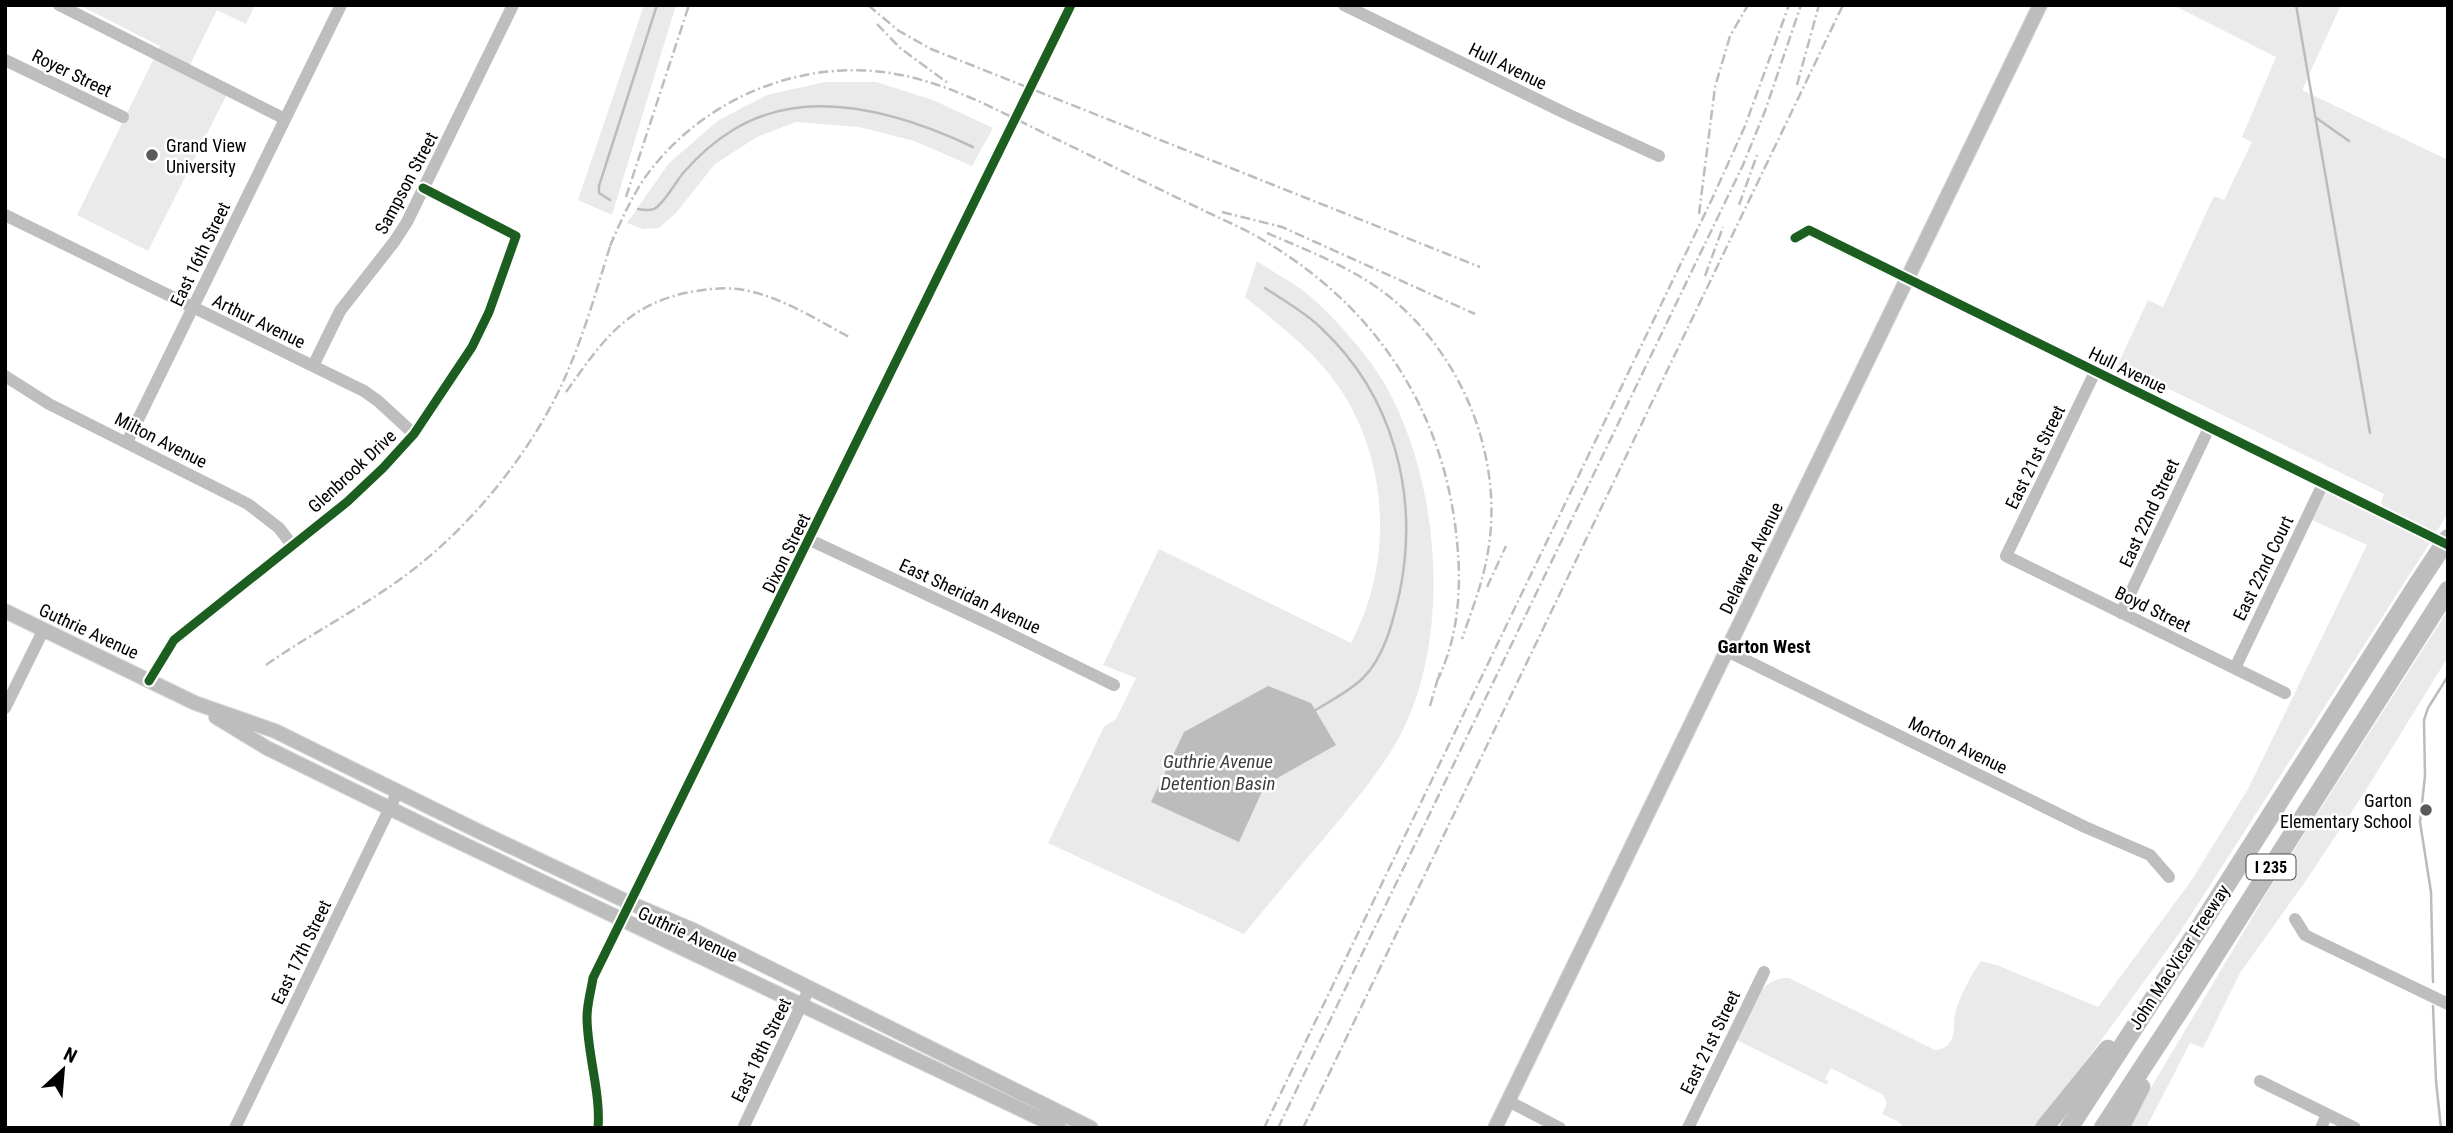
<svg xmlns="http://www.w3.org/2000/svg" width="2453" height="1133" font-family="'Roboto Condensed',sans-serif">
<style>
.green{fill:#eaeaea}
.water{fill:#bcbcbc}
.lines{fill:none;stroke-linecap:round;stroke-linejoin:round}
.stream{stroke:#bcbcbc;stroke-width:2.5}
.major-casing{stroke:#dbdbdb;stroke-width:16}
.highway-casing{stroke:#dbdbdb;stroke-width:19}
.minor{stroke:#bebebe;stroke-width:12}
.major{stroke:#bdbdbd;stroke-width:14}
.highway{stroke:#bdbdbd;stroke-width:18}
.rail{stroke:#bdbdbd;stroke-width:2.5;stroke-dasharray:10 3.5 2 3.5;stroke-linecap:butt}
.highway-bridge-casing{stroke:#dbdbdb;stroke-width:19;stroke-linecap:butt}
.highway-bridge{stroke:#bdbdbd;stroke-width:18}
.cycleway-casing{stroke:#fff;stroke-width:13}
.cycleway{stroke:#1b5e20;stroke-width:9}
.poi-dot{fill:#595959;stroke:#fff;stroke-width:2.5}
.labels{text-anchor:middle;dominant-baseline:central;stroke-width:5;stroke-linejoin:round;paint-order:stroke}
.shield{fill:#fff;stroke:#4c4c4c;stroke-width:2}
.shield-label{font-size:16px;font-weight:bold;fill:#000}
.street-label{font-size:18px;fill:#000;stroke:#fff}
.poi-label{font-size:18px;fill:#000;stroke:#fff;text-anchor:start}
.neighbourhood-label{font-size:19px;font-weight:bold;fill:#000;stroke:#fff}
.water-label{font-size:19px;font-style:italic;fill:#404040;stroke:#fff}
</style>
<rect width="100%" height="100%" fill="#fff"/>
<path class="green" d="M79 5H255L246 24 217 10 186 73 227 94 148 251 77 215 160 46Z
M644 5H676L612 215 578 200Z
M2173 5H2341L2302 90 2448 160V514L2436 532 2383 506 2381 502 2384 494 2118 364 2148 300 2163 307 2214 196 2224 200 2252 142 2242 137 2276 57Z
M825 82H876L933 100 993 128 972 166 914 141 859 127 796 122 757 137 715 164 676 213 659 228 643 229 627 223 669 163 719 120 767 95Z
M1257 261C1273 272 1291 281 1306 293 1330 312 1368 355 1383 381 1441 479 1454 642 1396 743 1376 777 1350 807 1326 836 1298 869 1271 901 1244 934L1048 843 1104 727 1116 719 1136 678 1103 665 1159 549 1351 643C1391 569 1390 472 1346 398 1322 357 1282 327 1245 297Z
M2327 492 2431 541 2178 935 2037 1128H1905L1897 1121 1882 1114 1887 1103 1883 1095 1831 1068 1825 1079 1828 1081 1827 1085 1735 1039C1747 1016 1758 976 1789 978L1935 1050C1960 1048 1951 1024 1956 1010 1961 994 1971 975 1981 961L1997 965 2098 1007 2191 881 2248 789 2367 545 2312 520Z
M2448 610V657L2366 790 2305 882 2240 973 2203 1048 2190 1043 2146 1128H2127L2268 891Z"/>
<path class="water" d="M1268 686 1311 703 1336 745 1265 785 1239 842 1151 802 1184 732Z"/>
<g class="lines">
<path class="stream" d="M2296 5 2370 433
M2315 117 2349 141
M610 200 599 193V186L657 5
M638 209C643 210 649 211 654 209 664 204 676 181 684 172 698 156 715 141 733 130 807 84 901 113 973 147
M1265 288C1284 301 1305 312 1321 328 1394 396 1419 495 1400 591 1393 621 1385 656 1363 678 1350 691 1330 701 1314 711
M2433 982 2431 892 2420 822 2425 776 2424 720 2428 708 2448 676
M2433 1006 2436 1081 2441 1128"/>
<defs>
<path id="major" d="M5 611 195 703 275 731 478 831 630 903 693 930 1091 1128
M216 717 267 748 436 831 1060 1128
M1495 1128 2040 5"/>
<path id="highway" d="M2044 1128 2108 1049
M2069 1128 2194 936 2413 591
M2103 1128 2184 1004 2448 590
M2120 1128 2141 1087"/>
</defs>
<use href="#major" class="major-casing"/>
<use href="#highway" class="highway-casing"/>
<path class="minor" d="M59 5 285 119
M1344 5 1569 115 1659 156
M5 60 123 117
M5 215 364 391 378 401 414 434
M1795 238 1809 230 2448 545
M313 366 340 311 394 242 407 222 513 5
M2095 372 2006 556 2285 693
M5 376 49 404 248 504 279 528 292 545
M127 442 341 5
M810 540 996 627 1114 685
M2121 613 2209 428
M1727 651 2085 827 2150 855 2169 877
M2235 668 2323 484
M149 681 174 640 347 502 383 468 414 434 472 347 489 312 516 236 423 188
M5 708 43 631
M2295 919 2305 935 2313 939 2448 1004
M2260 1081 2355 1128
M1508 1101 1560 1128
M744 1126 809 989
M235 1128 398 791
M598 1128C601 1093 587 1053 587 1017 587 1004 591 991 593 978L1071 5
M1688 1128 1764 972
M2321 1128 2327 1114"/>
<use href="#major" class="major"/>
<use href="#highway" class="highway"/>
<path class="rail" d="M868 5 899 31 931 49 1480 267
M877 24 900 48 949 84
M1797 85 1819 5
M626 197 689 5
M1739 205 1757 155
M1222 212 1282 227 1475 314
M1699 214 1715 87 1730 36 1748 5
M1267 233C1302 248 1340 263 1372 284 1458 341 1507 456 1487 557 1482 585 1471 612 1462 639
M610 246C620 223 630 200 644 179 700 99 804 55 901 75 952 85 1001 112 1048 135 1114 167 1179 199 1245 230 1365 294 1440 397 1456 532 1462 582 1460 633 1438 679
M1705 276 1723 227
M566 392C603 340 628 302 696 291 713 288 732 287 749 291 785 299 819 321 851 338
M1487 587 1506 546
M266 665C313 632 364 607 410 572 475 523 538 444 569 368 587 326 599 281 613 237
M1430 706 1440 671
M1264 1128 1712 199 1745 126 1789 5
M1278 1128 1743 165 1765 111 1801 5
M1303 1128 1843 5"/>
<defs>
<path id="highway-bridge" d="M2413 591 2448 538"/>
</defs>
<use href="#highway-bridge" class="highway-bridge-casing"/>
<use href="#highway-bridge" class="highway-bridge"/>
<defs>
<path id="cycleway" d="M1795 238 1809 230 2448 545
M149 681 174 640 347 502 383 468 414 434 472 347 489 312 516 236 423 188
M598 1128C601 1093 587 1053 587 1017 587 1004 591 991 593 978L1071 5"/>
</defs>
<use href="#cycleway" class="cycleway-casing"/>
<use href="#cycleway" class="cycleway"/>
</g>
<g class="poi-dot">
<circle cx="152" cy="155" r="7"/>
<circle cx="2426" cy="810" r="7"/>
</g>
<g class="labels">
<rect class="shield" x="2246.5" y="854.5" width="49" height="25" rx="5"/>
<g class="shield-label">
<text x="2271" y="867">I 235</text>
</g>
<g class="street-label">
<text transform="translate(1508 66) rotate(26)">Hull Avenue</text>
<text transform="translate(72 73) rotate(26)">Royer Street</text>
<text transform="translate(406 183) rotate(-62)">Sampson Street</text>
<text transform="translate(200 254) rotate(-64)">East 16th Street</text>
<text transform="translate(259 321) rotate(26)">Arthur Avenue</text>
<text transform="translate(2128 370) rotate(26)">Hull Avenue</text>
<text transform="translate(161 440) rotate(27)">Milton Avenue</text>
<text transform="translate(2035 457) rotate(-64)">East 21st Street</text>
<text transform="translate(352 471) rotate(-43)">Glenbrook Drive</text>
<text transform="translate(2149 513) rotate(-65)">East 22nd Street</text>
<text transform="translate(786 553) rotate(-64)">Dixon Street</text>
<text transform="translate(1751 558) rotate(-64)">Delaware Avenue</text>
<text transform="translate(2263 568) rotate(-64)">East 22nd Court</text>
<text transform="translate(970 596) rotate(25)">East Sheridan Avenue</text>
<text transform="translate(2153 609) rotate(26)">Boyd Street</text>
<text transform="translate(89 631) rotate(25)">Guthrie Avenue</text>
<text transform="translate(1958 745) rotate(26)">Morton Avenue</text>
<text transform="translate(688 934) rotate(25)">Guthrie Avenue</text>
<text transform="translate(301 952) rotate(-64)">East 17th Street</text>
<text transform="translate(2179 957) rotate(-57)">John MacVicar Freeway</text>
<text transform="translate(1710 1042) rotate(-64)">East 21st Street</text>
<text transform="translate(761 1050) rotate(-64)">East 18th Street</text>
</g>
<g class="poi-label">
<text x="166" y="145">Grand View<tspan x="166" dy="21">University</tspan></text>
<text x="2412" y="800" text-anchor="end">Garton<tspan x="2412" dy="21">Elementary School</tspan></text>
</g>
<g class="neighbourhood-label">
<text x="1764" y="646">Garton West</text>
</g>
<g class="water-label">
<text x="1218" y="761">Guthrie Avenue<tspan x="1218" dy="22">Detention Basin</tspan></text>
</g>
</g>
<rect width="2453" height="1133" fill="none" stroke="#000000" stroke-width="14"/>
<g transform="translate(63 1070) rotate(26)" stroke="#ffffff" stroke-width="5" paint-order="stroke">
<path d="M0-5L12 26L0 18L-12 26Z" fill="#000000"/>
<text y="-10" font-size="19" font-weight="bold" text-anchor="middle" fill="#000000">N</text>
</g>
</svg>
